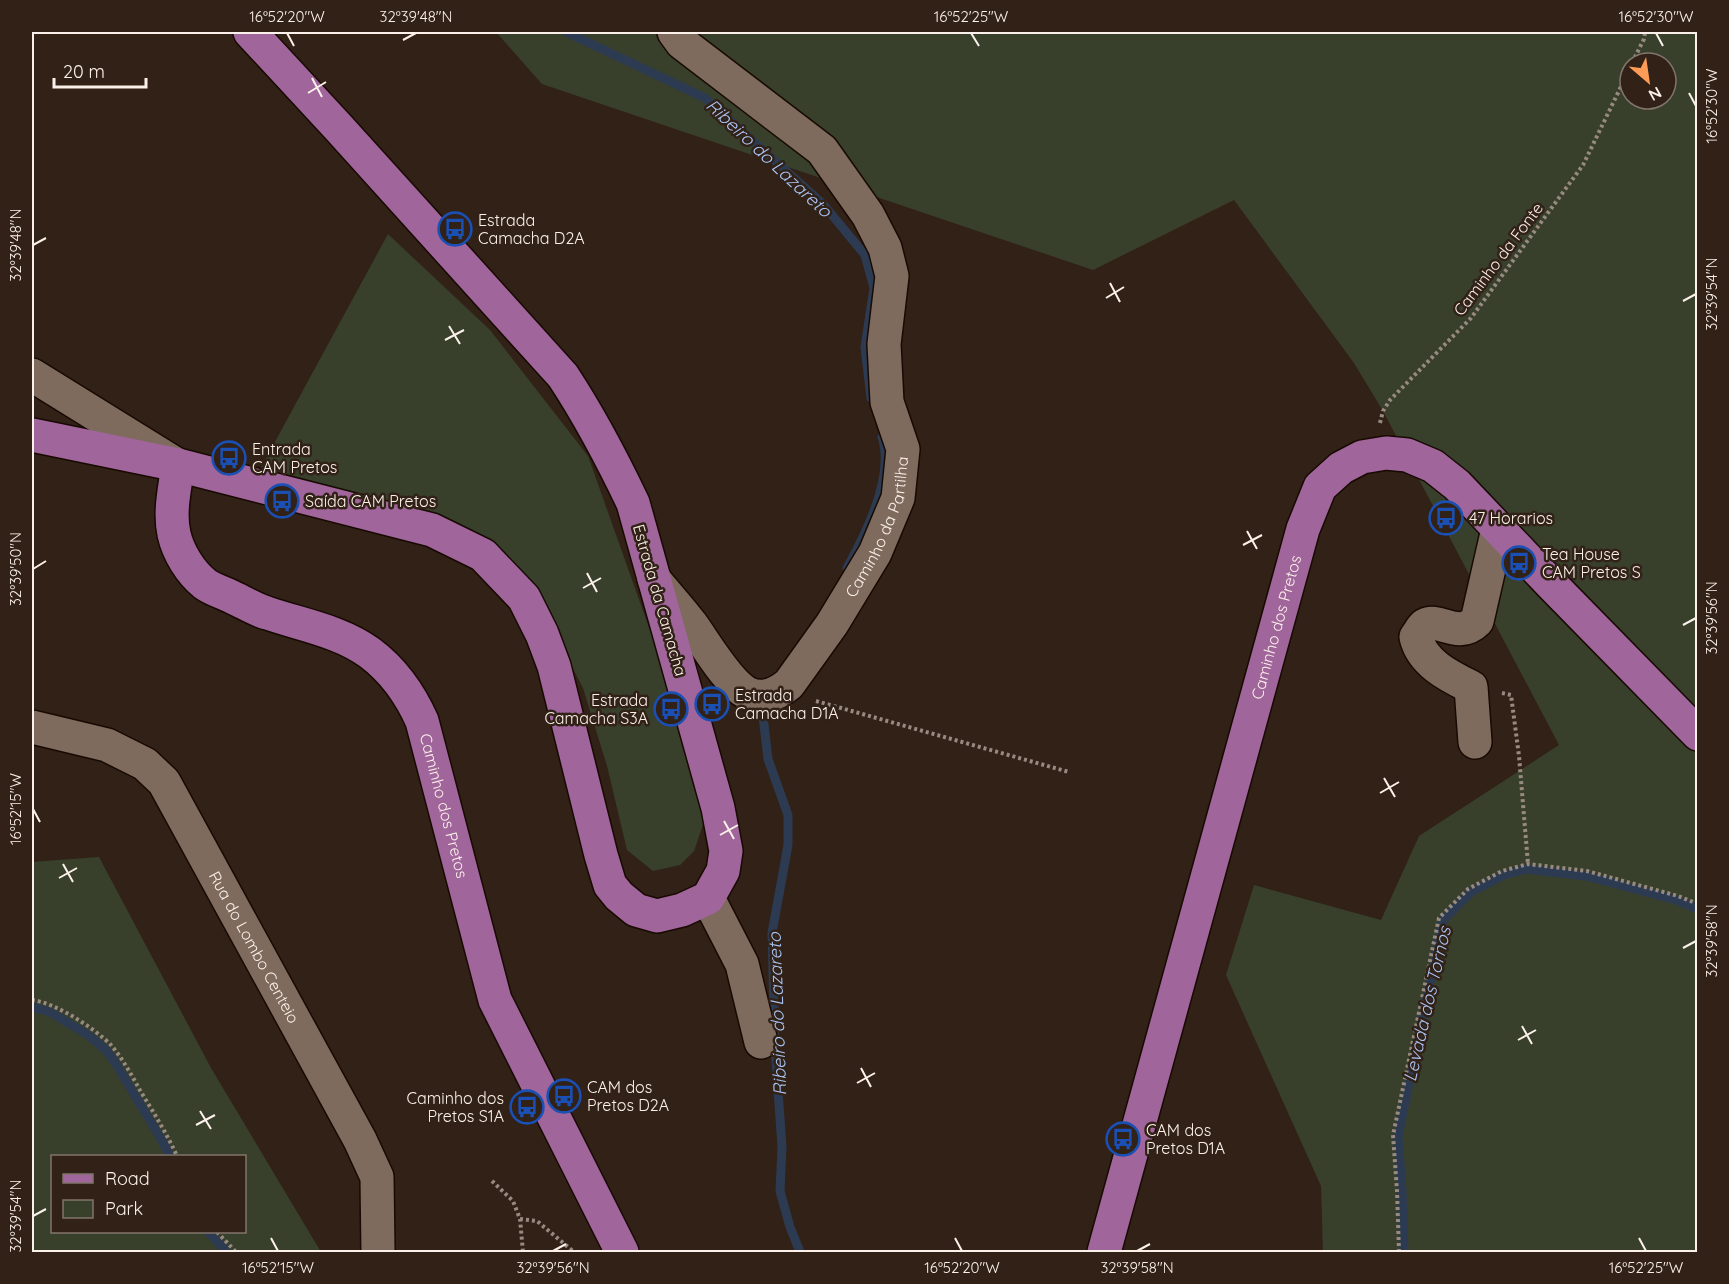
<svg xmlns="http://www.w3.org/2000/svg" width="1729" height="1284" font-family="Quicksand,sans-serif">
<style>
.green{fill:#38402c;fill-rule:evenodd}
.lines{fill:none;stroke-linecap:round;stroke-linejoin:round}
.stream{stroke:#2d3b52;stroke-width:9}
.minor-casing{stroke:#180a03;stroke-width:36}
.major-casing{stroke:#180a03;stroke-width:36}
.path{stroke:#988a81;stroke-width:4;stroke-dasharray:3 3;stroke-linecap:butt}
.minor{stroke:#7e6b5e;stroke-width:33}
.major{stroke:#a0659b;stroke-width:33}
.ticks{fill:none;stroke:#fcf1ea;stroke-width:2}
.labels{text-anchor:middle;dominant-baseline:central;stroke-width:5;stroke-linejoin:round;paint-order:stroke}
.poi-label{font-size:16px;fill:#fcf1ea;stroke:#312116;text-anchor:start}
.street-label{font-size:16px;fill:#fcf1ea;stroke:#312116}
.water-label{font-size:18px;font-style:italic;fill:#aac6f7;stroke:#312116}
.neatline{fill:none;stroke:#fcf1ea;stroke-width:2}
.ticks-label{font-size:15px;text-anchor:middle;fill:#fcf1ea}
</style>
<rect width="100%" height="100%" fill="#312116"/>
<path class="green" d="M496 32H1697V1252H1323L1321 1186 1226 975 1254 885 1381 920 1419 836 1559 745 1383 411 1354 363 1234 200 1093 270 542 84ZM1630 63H1666V99H1630Z
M388 234 490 330 588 456 652 636 706 816 694 851 680 865 653 871 627 850 607 766 583 688 540 606 482 539 258 473Z
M99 857 211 1068 321 1252H32V862ZM244 1156V1232H52V1156Z"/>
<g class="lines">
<path class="stream" d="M566 32 705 98 823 204 865 255 874 288 865 347 871 398
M847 568C866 534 895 476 882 437
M769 701 763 716 768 759 788 815V845L772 933 775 1047 782 1147 780 1191 790 1227 800 1252
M32 1007 50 1012 88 1035 106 1050 116 1064 161 1139 170 1156
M208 1232 227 1252
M1404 1252 1402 1191 1398 1136 1443 920 1471 892 1504 875 1526 869 1586 876 1676 900 1698 909"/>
<defs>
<g id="minor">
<path d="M32 375 174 463"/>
<path id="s1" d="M654 579C666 594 680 609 692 625 705 643 728 683 747 693 762 701 777 694 789 684L832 624 875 553 898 498 903 449 887 402 884 344 892 276 885 248 868 215 822 150 682 43 674 32"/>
<path id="s2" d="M32 727 107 745 145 764 164 782 360 1140 377 1177 378 1252"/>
<path d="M1475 742 1471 687C1449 676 1422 663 1416 637 1419 633 1421 628 1425 625 1439 617 1458 640 1477 621L1498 529"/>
<path d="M708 898 742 964 761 1042"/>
</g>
<g id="major">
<path d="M32 435 178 465 432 530 483 555 524 598 542 634 554 666 601 855 610 885 619 896 636 910 657 916 682 910 708 898 723 871 726 851 718 808 633 503C612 459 590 417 563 376L338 127 250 32"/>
<path id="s3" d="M178 465C175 487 169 512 174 534 178 552 190 572 205 584 213 590 225 593 234 598 245 603 256 610 267 613 302 625 340 631 370 653 394 671 410 694 422 721L495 1000 622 1252"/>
<path id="s4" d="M1104 1252 1303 529 1320 487 1341 468 1362 457 1386 453 1407 455 1433 466 1457 485 1551 584 1698 734"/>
</g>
</defs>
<use href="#minor" class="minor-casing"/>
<use href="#major" class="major-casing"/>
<path class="path" d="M1632 63 1644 39 1645 32
M1380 423 1383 411 1390 400 1471 318 1583 165 1630 68
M1502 693 1511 695 1519 756 1528 864
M816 701 1069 772
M32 1000C56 1003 94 1028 111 1045 123 1059 132 1076 141 1092 154 1113 167 1134 177 1156
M492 1181 513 1201 520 1219 523 1252
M520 1219 537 1221 574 1252
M217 1232 236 1252
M1399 1252 1397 1191 1393 1135 1439 918 1468 889 1502 871 1528 864 1587 871 1678 896 1698 904"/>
<use href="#minor" class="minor"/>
<use href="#major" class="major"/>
</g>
<path class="ticks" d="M287 33 294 46M971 33 979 46M1656 33 1663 46M403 40 416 33M312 78 322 97M308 93 326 82M1689 93 1696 106M33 245 46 238M1110 283 1120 302M1106 298 1124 287M1683 301 1696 294M449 326 460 344M445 340 464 330M1247 531 1257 549M1243 545 1262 535M33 569 46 561M587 573 597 592M583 588 601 578M1683 625 1696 618M1384 778 1395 797M1380 793 1399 782M33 809 40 822M724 821 734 839M720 835 738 825M63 864 73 882M59 878 77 868M1683 948 1696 941M1522 1026 1532 1044M1518 1040 1536 1030M861 1068 871 1087M857 1083 875 1073M200 1111 211 1129M196 1125 215 1115M33 1216 46 1209M271 1238 278 1251M955 1238 962 1251M1639 1238 1646 1251M553 1251 566 1244M1137 1251 1150 1244"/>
<defs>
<symbol id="bus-ring" viewBox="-11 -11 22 22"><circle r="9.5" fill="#312116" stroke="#1a4fb4" stroke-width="1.5"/><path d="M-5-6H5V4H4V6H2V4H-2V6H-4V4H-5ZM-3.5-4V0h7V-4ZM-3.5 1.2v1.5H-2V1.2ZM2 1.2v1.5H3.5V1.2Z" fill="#1a4fb4"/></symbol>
</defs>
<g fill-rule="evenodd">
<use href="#bus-ring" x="436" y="210" width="38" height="38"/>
<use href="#bus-ring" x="210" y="439" width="38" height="38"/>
<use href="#bus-ring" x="263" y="482" width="38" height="38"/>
<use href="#bus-ring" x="1427" y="499" width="38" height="38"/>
<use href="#bus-ring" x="1500" y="544" width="38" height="38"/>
<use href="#bus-ring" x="693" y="685" width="38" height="38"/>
<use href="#bus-ring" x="652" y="690" width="38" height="38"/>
<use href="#bus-ring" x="545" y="1077" width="38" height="38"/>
<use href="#bus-ring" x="508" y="1088" width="38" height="38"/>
<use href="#bus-ring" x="1104" y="1120" width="38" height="38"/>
</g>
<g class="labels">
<g class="poi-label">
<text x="478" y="220">Estrada<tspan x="478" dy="18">Camacha D2A</tspan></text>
<text x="252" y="449">Entrada<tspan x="252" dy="18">CAM Pretos</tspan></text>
<text x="305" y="501">Saída CAM Pretos</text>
<text x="1469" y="518">47 Horarios</text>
<text x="1542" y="554">Tea House<tspan x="1542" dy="18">CAM Pretos S</tspan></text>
<text x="735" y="695">Estrada<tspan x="735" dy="18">Camacha D1A</tspan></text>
<text x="648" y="700" text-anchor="end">Estrada<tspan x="648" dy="18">Camacha S3A</tspan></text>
<text x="587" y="1087">CAM dos<tspan x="587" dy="18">Pretos D2A</tspan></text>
<text x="504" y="1098" text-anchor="end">Caminho dos<tspan x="504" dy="18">Pretos S1A</tspan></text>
<text x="1146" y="1130">CAM dos<tspan x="1146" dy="18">Pretos D1A</tspan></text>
</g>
<g class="street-label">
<text transform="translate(1498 259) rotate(-53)">Caminho da Fonte</text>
<text stroke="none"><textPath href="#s1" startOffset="376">Caminho da Partilha</textPath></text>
<text transform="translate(660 600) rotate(74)">Estrada da Camacha</text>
<text stroke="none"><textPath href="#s4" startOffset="648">Caminho dos Pretos</textPath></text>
<text stroke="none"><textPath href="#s3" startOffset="483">Caminho dos Pretos</textPath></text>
<text stroke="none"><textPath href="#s2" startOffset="334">Rua do Lombo Centeio</textPath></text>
</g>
<g class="water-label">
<text transform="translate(769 158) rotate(43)">Ribeiro do Lazareto</text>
<text transform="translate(1427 1004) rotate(-77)">Levada dos Tornos</text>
<text transform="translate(777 1014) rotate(-92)">Ribeiro do Lazareto</text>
</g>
</g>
<rect width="1729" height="1284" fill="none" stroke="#312116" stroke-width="66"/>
<rect x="51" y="1155" width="195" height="78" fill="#312116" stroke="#82746b" stroke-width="1.5"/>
<rect x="63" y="1174" width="30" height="9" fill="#a0659b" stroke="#82746b" stroke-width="1.5"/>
<text x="105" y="1185" font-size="18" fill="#fcf1ea">Road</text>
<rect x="63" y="1200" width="30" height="18" fill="#38402c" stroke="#82746b" stroke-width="1.5"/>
<text x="105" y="1215" font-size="18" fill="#fcf1ea">Park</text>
<g transform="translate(1648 81) rotate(151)"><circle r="28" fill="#312116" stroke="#82746b" stroke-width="1.5"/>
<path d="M0-4.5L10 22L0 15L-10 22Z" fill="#fd9c56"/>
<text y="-9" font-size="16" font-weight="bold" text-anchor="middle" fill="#fcf1ea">N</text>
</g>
<path d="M54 78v9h92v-9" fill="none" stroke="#fcf1ea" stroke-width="3"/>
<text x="63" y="78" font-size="18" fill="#fcf1ea" stroke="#312116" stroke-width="4.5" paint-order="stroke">20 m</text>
<rect x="33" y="33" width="1663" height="1218" class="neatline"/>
<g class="ticks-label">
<text x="287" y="22">16°52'20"W</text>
<text x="416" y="22">32°39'48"N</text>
<text x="971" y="22">16°52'25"W</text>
<text x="1656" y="22">16°52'30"W</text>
<text transform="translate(1712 106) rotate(-90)" y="5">16°52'30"W</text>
<text transform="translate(16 245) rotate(-90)" y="5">32°39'48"N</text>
<text transform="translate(1712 294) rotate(-90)" y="5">32°39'54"N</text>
<text transform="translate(16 569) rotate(-90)" y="5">32°39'50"N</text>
<text transform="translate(1712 618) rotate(-90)" y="5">32°39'56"N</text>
<text transform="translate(16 809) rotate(-90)" y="5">16°52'15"W</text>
<text transform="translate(1712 941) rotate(-90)" y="5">32°39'58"N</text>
<text transform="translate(16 1216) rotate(-90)" y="5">32°39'54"N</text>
<text x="278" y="1273">16°52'15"W</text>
<text x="553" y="1273">32°39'56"N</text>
<text x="962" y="1273">16°52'20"W</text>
<text x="1137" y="1273">32°39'58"N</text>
<text x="1646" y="1273">16°52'25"W</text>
</g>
</svg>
